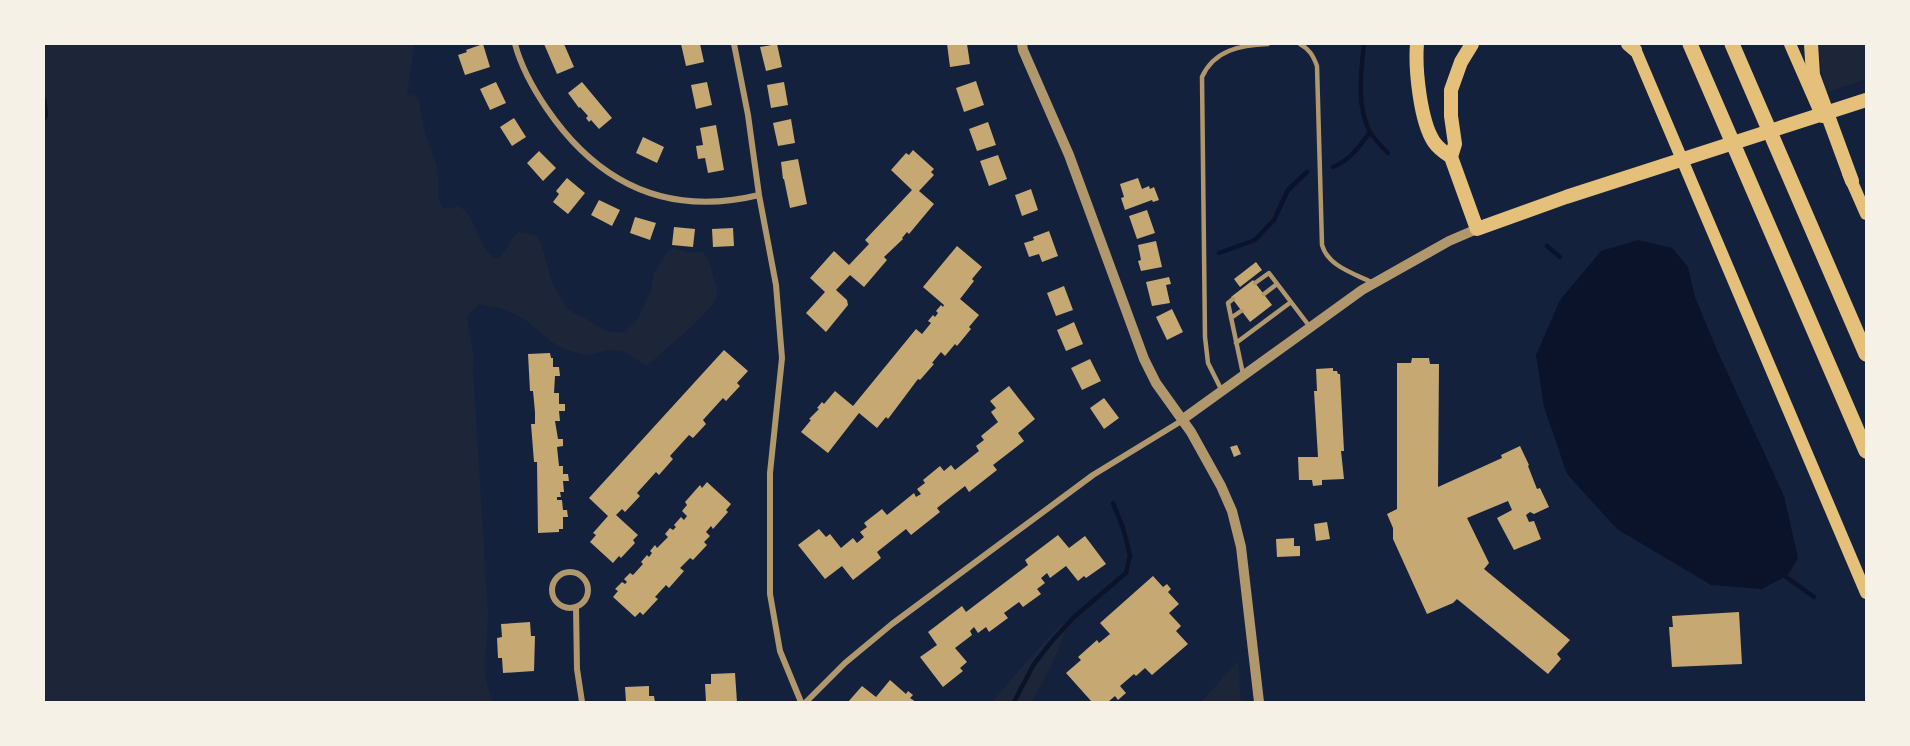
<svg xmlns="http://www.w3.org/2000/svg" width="1910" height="746" font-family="'PT Serif',serif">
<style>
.green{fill:#1d2539}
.water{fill:#0b132b}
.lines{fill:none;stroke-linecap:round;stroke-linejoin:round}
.stream{stroke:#0b132b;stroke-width:4.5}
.building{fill:#c6a872}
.service{stroke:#b1986c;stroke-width:4.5}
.minor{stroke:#b1986c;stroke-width:6}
.tertiary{stroke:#b1986c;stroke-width:10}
.secondary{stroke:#e5c07b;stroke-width:12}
.primary{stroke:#e5c07b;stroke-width:14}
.motorway{stroke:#e5c07b;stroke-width:15}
</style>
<rect width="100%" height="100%" fill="#14213d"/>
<path class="green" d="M44 44H414L407 97 414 94 419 100 425 132 436 164 439 180 438 198 443 208 448 209 458 206C477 214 475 245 496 259 509 253 508 239 519 232L535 235 541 243 552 283 566 307 575 314 585 318 604 330 620 333 625 332 637 320 651 290 654 273 668 251 673 248 691 253 702 251C709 258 711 266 713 276 715 281 717 288 717 294 716 311 664 348 651 363L646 365 623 351 608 350 586 355 566 350 552 342 524 319 504 309 480 304 468 314 467 319 474 358 473 369 488 614C488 633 485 651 485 669 485 681 490 692 493 702H44Z
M1820 44H1866V79L1826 93 1819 55Z
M1062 623 1065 628C1061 651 1043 682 1031 702H992L1026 662Z
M1238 661 1241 702H1201Z"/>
<path class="water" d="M1638 240 1672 248 1688 267 1695 297 1717 350 1784 496 1798 558 1788 575 1762 589 1711 585 1617 529 1567 474 1544 407 1536 355 1560 300 1601 251Z"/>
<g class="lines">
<path class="stream" d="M1364 44C1361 71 1356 106 1370 132 1374 139 1382 147 1388 153
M44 99 46 115 44 119
M1333 167C1350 160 1359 147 1370 132
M1547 246 1560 257
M1219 253 1255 240 1274 220 1288 190 1307 172
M1782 574 1814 597
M1014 702 1034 664 1052 641 1074 617 1126 573 1130 555 1123 528 1113 503"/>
</g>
<path class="building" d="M483 44 490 67 465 75 458 55 467 52 466 50Z
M544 44H564L574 67 557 74Z
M681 44H700L704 62 686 66Z
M777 44 782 67 766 71 760 47Z
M947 44H967L970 64 950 67Z
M976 81 984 105 964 112 956 88Z
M496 82 506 103 490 110 480 89Z
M582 82 612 118 599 129 591 120 589 122 586 118 588 116 580 107 579 108 568 93Z
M707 82 712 105 696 109 691 85Z
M784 82 788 105 771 108 767 85Z
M514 118 526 137 512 146 500 127Z
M791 119 795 143 778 146 773 123Z
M988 122 996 145 977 151 969 129Z
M716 125 724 170 708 173 705 158 698 159 696 146 703 145 700 128Z
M643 137 664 147 657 163 636 153Z
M913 150 934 169 931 172 934 175 919 191 934 204 909 234 907 232 902 238 903 239 884 257 887 260 864 287 850 275 836 290 847 300 848 305 826 332 806 313 825 292 810 278 834 251 849 265 869 244 865 240 912 190 891 170 906 153 909 155Z
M539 151 556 168 543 181 527 163Z
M998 155 1007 179 989 186 980 161Z
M798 159 807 204 790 208 784 179H783L781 162Z
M567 178 585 193 568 214 553 202 559 194 556 191Z
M1138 178 1142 189 1149 186 1150 189 1154 187 1159 200 1153 202 1152 200 1125 210 1121 198 1124 197 1120 184Z
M1031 189 1038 210 1022 216 1015 195Z
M599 200 620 210 612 226 591 215Z
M1147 210 1155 233 1137 239 1129 216Z
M635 217 656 223 650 240 630 233Z
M674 227 695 229 693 247 672 245Z
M733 228 734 246 713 247 712 229Z
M1049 231 1058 256 1042 262 1039 254 1029 257 1024 243 1034 240 1033 237Z
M1156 241 1162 267 1141 271 1138 261 1141 260 1138 245Z
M957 246 982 267 972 279 974 281 960 299 979 315 969 327 971 329 957 346 955 344 945 356 941 352 932 363 934 364 920 380 918 379 888 419 886 417 877 428 859 413 828 453 801 432 811 420 809 419 819 409 817 408 822 402 824 404 835 391 853 406 916 329 922 334 931 323 928 321 933 315 935 317 938 313 936 311 941 305 943 307 944 305 923 287Z
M1256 262 1262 270 1240 287 1234 279Z
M1169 277 1171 284 1166 285 1170 303 1152 306 1146 282Z
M1253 280 1272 305 1250 322 1231 297Z
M1064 286 1073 310 1056 316 1047 293Z
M1172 309 1183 332 1167 340 1156 317Z
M1074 322 1083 344 1066 351 1057 330Z
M724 350 748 371 737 383 740 386 726 401 723 398 703 420 706 424 693 438 689 435 670 456 673 459 659 475 656 472 637 493 640 496 625 512 622 509 616 515 638 535 633 540 635 543 621 558 619 556 613 563 590 542 596 535 593 533 608 516 589 498Z
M550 353 551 358H553V367H559L560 376H555L554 393H559V404H565V411H559L560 421H555L558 439H563V446L557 447 559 466H563V474H568L569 481H563L564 492H560L561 497H557V500H562L563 510H567L568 517H563V529H559V532L538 533 537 462H534L531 424H535V412L533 391H530L528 354Z
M1412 358H1429L1430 364H1439L1438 487 1502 458 1501 455 1520 446 1529 465 1528 466 1537 489 1540 488 1549 507 1534 514 1530 512 1526 515 1529 522 1534 521 1541 539 1514 550 1497 518 1512 510 1508 501 1467 518 1489 563 1484 569 1570 640 1557 654 1561 659 1548 674 1457 599 1453 603 1427 614 1393 539V528L1387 514 1397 509V363H1411Z
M1090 359 1101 381 1082 390 1071 368Z
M1333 368V371H1337L1338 374H1340L1344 451H1341L1344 479 1322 480V485L1313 486 1312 480H1299L1298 457H1318L1314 391H1317L1316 369Z
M1009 386 1035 419 1018 433 1024 441 993 465 997 470 969 492 965 486 937 508 940 512 911 535 906 529 877 552 881 558 853 580 842 566 825 579 798 545 819 529 826 537 830 534 841 548 853 538 857 543 864 537 860 532 867 527 864 523 882 509 887 515 914 493 916 497 921 494 917 489 925 483 923 480 940 466 944 471 951 465 955 470 979 451 976 446 984 440 981 436 998 422 991 412 996 408 990 401Z
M1104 398 1119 418 1104 429 1090 408Z
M1237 445 1241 454 1234 457 1230 447Z
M707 482 731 504 726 510 728 512 713 529 711 526 706 532 710 536 704 542 707 545 693 560 690 558 680 568 684 571 669 588 666 585 655 597 658 599 643 615 640 612 635 617 613 597 618 591 615 589 622 582 625 584 627 582 624 579 630 573 633 575 643 564 641 562 647 555 649 557 652 553 650 551 655 545 657 548 668 537 665 534 670 528 673 530 676 527 674 525 681 517 684 520 687 516 682 511 687 505 685 502 700 485 702 488Z
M1327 522 1330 539 1316 541 1314 524Z
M1058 535 1069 548 1085 536 1106 564 1086 578 1084 576 1078 581 1066 566 1050 578 1047 573 1041 578 1045 583 1037 589 1041 594 1023 607 1019 602 1004 613 1008 618 989 632 986 627 978 633 974 627 970 631 972 635 955 648 967 662 960 668 963 671 943 687 920 657 937 645 928 632 962 606 966 612 1028 565 1025 560Z
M1294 538V546H1300V556L1277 557 1276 539Z
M1153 576 1163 587 1167 584 1171 589 1168 592 1179 604 1169 613 1181 626 1176 631 1188 644 1152 675 1145 668 1136 676 1134 674 1120 686 1126 693 1118 700 1115 696 1108 702H1092L1066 673 1081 660 1078 657 1097 640 1099 643 1110 634 1100 623Z
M1739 612 1742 664 1672 667 1669 627H1673L1672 616Z
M530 622 531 636H535L534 671 503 673 502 658H498L497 638 502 637 501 624Z
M735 673 737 702H706L705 684H711V674Z
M890 680 906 694 908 691 913 695 910 698 916 702H848L862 686 876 697Z
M649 686V696H654L655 702H626L625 687Z"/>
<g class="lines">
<path class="service" d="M1300 44C1309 49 1313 55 1317 66L1322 245C1328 266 1353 273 1371 282
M1255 283 1269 273 1310 327
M1264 294 1277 284
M1233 299 1228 303 1243 374
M1231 318 1241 311
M1236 343 1291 302
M1221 389 1208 363 1205 337 1202 77C1214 50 1241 45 1268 44"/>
<path class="minor" d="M515 44C521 66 534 90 547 109 599 185 668 217 759 195
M734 44 748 115 759 195 776 285 782 358 770 473V594L780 651 801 702
M552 590a18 18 0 1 1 36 0a18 18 0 1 1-36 0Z
M576 607 577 669 582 702
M806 702 845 663 892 624 1093 475 1183 420"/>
<path class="tertiary" d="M1022 44 1023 50 1069 155 1144 359 1156 383 1191 432 1221 486 1232 511 1241 547 1259 702
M1183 419 1362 290 1449 241 1477 229"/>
<path class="secondary" d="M1633 44 1866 593
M1790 44 1822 117
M1848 173 1866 214"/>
<path class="primary" d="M1417 44C1415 68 1420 121 1434 142 1438 148 1445 153 1451 157
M1472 44 1461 62 1451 90V116L1455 144 1451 157 1477 229 1566 197 1866 100
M1628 44 1635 50
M1811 44 1813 75 1852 181"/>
<path class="motorway" d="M1690 44 1866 451
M1732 44 1866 354"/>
</g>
<rect width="1910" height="746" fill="none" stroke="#f6f1e7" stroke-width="90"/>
</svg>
